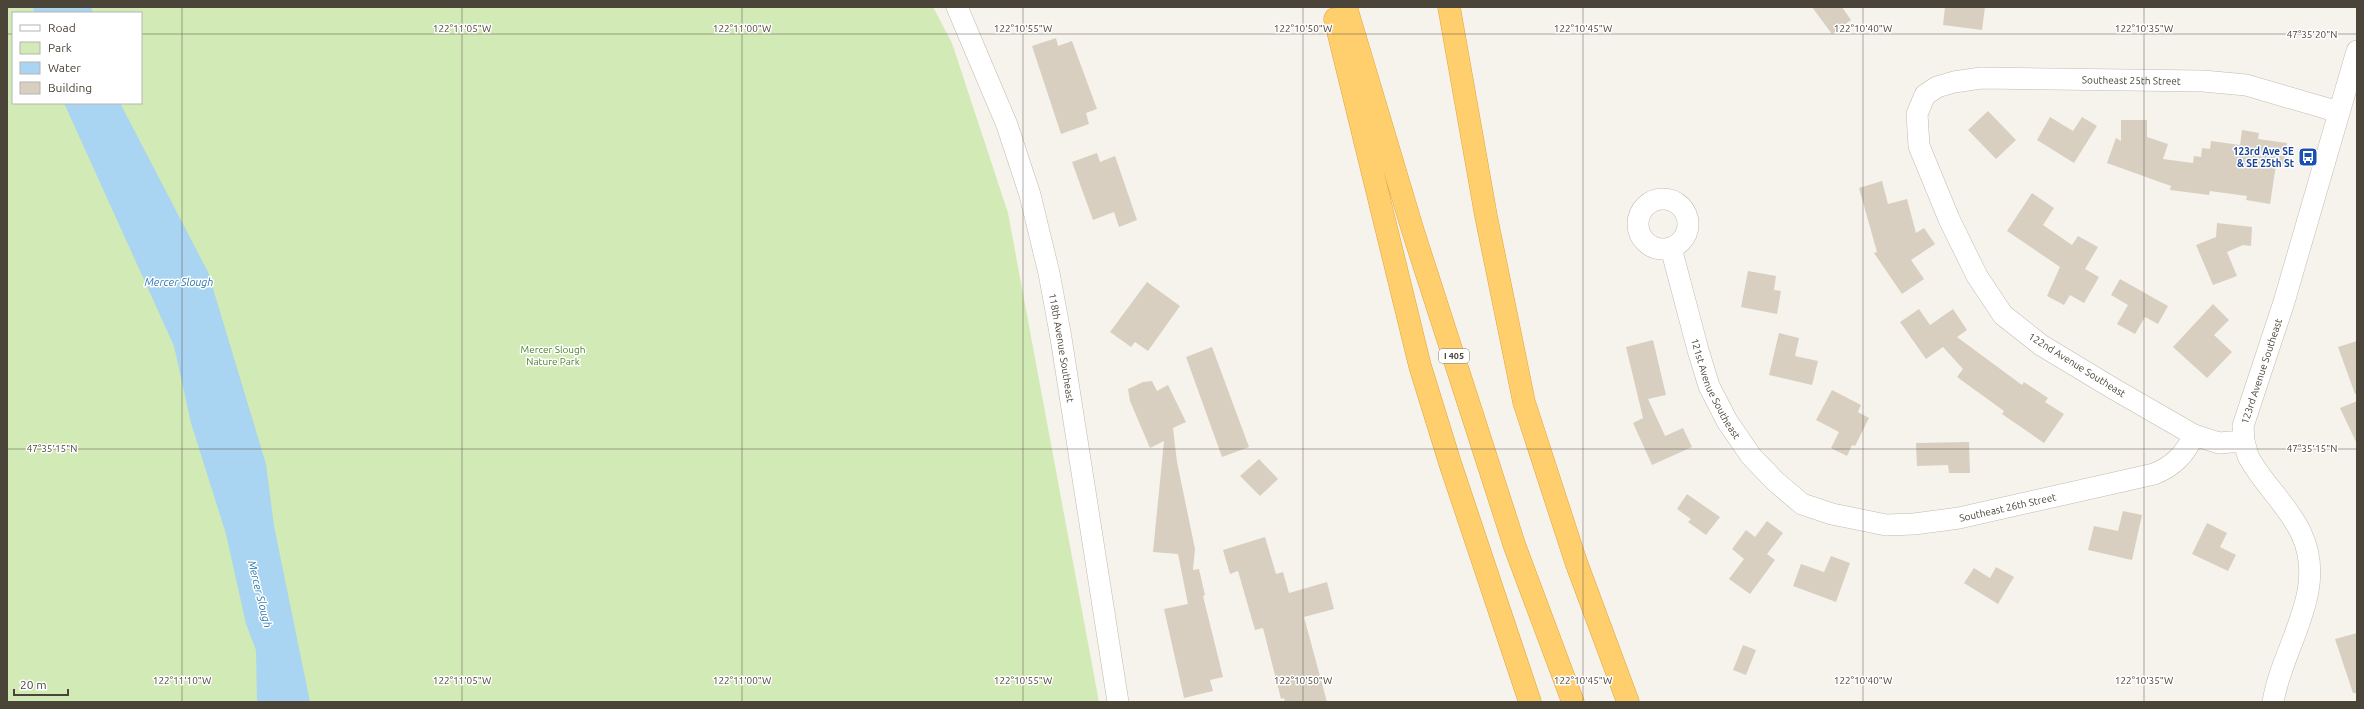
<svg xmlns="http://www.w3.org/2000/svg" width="2364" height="709" font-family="Ubuntu,sans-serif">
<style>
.green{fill:#d2eab5;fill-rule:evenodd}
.water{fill:#a9d4f2}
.building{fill:#d8cfc1}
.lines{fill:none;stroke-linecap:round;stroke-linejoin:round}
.minor-casing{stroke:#c2bbae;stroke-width:22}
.highway-casing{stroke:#e0a43c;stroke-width:23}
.minor{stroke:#fff;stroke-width:21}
.highway{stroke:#ffcf6e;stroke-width:22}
.ticks{fill:none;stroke:#4b4439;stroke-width:1;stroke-opacity:0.45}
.labels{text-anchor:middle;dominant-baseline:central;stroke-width:3;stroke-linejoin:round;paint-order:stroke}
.shield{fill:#fff;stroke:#817c74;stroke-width:1}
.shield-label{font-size:9px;font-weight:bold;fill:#4b4439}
.street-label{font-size:10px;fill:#4b4439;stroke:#fff}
.transit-label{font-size:10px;font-weight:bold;fill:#164399;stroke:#fff;text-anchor:end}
.park-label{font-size:10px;fill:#4a7f2a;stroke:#fff}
.water-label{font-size:11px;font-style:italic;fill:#2e7ab2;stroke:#fff}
.ticks-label{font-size:10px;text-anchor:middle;fill:#4b4439;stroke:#fff;stroke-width:3;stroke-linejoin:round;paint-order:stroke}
</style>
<rect width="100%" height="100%" fill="#f6f3ec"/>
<path class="green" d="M7 7H933L952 43 1008 213 1099 702H7ZM13 13H141V103H13Z"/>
<path class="water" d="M33 7H91L93 13H34Z
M64 103H120L208 272 266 464 274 526 310 702H257L256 650 246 624 226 534 191 423 174 346Z"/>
<path class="building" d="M1812 7H1842L1851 20 1832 34Z
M1945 7H1985L1982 30 1943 25Z
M1056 38 1058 46 1072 41 1097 109 1086 113 1089 124 1061 134 1032 46Z
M1988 111 2016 140 1996 159 1968 130Z
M2050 117 2073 131 2082 117 2097 126 2074 163 2037 140Z
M2121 120H2147V137L2168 144 2163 159 2193 163 2194 156 2201 157 2202 148 2210 149 2211 141 2240 145 2242 130 2259 133 2258 139 2287 143 2284 166 2276 165 2270 204 2246 200 2247 196 2210 191 2209 195 2170 190 2171 186 2107 163 2116 138 2121 141Z
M1097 153 1100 162 1115 156 1137 220 1119 227 1114 212 1093 220 1072 162Z
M1882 181 1888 204 1907 199 1916 233 1924 228 1935 244 1911 260 1924 279 1902 294 1874 253 1877 252 1859 188Z
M2032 193 2054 208 2043 225 2072 245 2078 236 2098 247 2085 269 2099 277 2084 303 2070 295 2064 305 2047 296 2060 267 2007 231Z
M2217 223 2252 227 2251 246 2243 245 2227 252 2237 276 2213 285 2196 245 2216 237Z
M1748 271 1776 276 1774 290 1781 291 1777 314 1741 307Z
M2120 279 2168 306 2158 324 2145 317 2135 334 2117 324 2128 305 2111 295Z
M1147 282 1180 306 1148 351 1135 342 1131 347 1110 332Z
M2213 304 2229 320 2214 335 2232 352 2207 378 2173 347Z
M1919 309 1930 325 1953 309 1967 330 1957 337 2022 385 2024 382 2048 398 2045 402 2064 414 2044 443 2002 414 2004 411 1957 377 1963 369 1943 347 1926 359 1900 322Z
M1779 333 1799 338 1795 356 1818 361 1812 385 1769 375Z
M1653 340 1666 395 1648 399 1665 436 1683 428 1692 447 1652 465 1633 423 1643 418 1626 347Z
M2357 341V393L2355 394 2338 347Z
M1212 347 1249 447 1222 457 1186 357Z
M1152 381 1157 391 1168 385 1186 422 1173 428 1177 462 1195 549 1193 570 1199 569 1205 595 1203 596 1223 677 1210 680 1213 691 1184 698 1164 609 1188 604 1178 554 1153 552 1164 441 1150 448 1130 401 1128 389 1143 382Z
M1832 390 1861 405 1858 412 1869 418 1855 446 1852 445 1847 456 1831 448 1839 432 1816 420Z
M2357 401V444L2340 408Z
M1969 442 1970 473H1949L1948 465 1917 466 1916 443Z
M1259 459 1278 479 1260 496 1240 476Z
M1687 494 1720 517 1706 535 1688 522 1691 519 1677 509Z
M2123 511 2142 515 2132 560 2088 550 2094 526 2118 531Z
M1767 521 1783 533 1767 554 1775 560 1750 594 1729 579 1744 559 1732 549 1746 530 1755 537Z
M2207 523 2227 533 2220 547 2236 555 2228 571 2192 554Z
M1265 537 1276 574 1283 572 1289 593 1327 582 1334 609 1304 617 1327 702H1285L1284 698 1281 699 1263 628 1255 630 1238 571 1230 574 1223 550Z
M1831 556 1850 563 1836 602 1793 586 1801 564 1824 572Z
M1996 567 2014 577 1998 604 1964 583 1974 568 1990 578Z
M2357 633V693H2353L2335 639Z
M1743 645 1756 650 1746 675 1733 670Z"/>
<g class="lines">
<defs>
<g id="minor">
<path id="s1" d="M957 7 1007 125 1030 195 1049 273 1061 338 1118 702"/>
<circle cx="1663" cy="224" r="25"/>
<path id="s2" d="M1671 248 1698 350 1709 386 1727 421 1751 456 1775 481 1802 504 1832 514 1886 525 1914 524 1959 518 2154 474C2174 466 2185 454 2194 435"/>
<path id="s3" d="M2244 441 2219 443 2194 435 2114 389 2041 345 2003 315 1977 276 1949 219 1919 146 1917 114 1925 95 1937 87 1954 82 1981 78 2203 81 2246 85 2339 112"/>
<path id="s4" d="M2273 702C2282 646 2329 591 2301 533 2288 505 2262 483 2248 456L2244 441 2243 426 2284 302 2357 51"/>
</g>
<path id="highway" d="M1346 7 1413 231 1515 547 1573 702
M1449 7 1486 216 1524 402 1576 562 1628 702
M1335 19 1420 366 1450 463 1530 702"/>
</defs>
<use href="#minor" class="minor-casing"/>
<use href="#highway" class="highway-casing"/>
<use href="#minor" class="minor"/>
<use href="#highway" class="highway"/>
</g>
<path class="ticks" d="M182 7V702M462 7V702M742 7V702M1023 7V702M1303 7V702M1583 7V702M1863 7V702M2144 7V702M7 34H13M141 34H2357M7 449H2357"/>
<defs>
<symbol id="bus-square" viewBox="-11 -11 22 22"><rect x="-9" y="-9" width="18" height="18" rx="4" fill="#1a4fb4" stroke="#fff"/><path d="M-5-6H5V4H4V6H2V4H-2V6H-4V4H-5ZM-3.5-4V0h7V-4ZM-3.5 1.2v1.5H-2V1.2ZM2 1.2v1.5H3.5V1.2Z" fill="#fff"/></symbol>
</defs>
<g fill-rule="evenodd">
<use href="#bus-square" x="2297" y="146" width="22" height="22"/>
</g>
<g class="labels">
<rect class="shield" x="1439" y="349" width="30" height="14" rx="3"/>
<g class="shield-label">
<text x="1454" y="356">I 405</text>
</g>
<g class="street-label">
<text stroke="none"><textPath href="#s3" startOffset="729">Southeast 25th Street</textPath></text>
<text stroke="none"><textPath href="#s1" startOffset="358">118th Avenue Southeast</textPath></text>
<text transform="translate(2077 365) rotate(32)">122nd Avenue Southeast</text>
<text stroke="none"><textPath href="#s4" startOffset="358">123rd Avenue Southeast</textPath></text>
<text stroke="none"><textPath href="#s2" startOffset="148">121st Avenue Southeast</textPath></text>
<text stroke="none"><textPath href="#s2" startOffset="505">Southeast 26th Street</textPath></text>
</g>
<g class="transit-label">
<text x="2294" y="151">123rd Ave SE<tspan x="2294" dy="12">&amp; SE 25th St</tspan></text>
</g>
<g class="park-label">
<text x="553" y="349">Mercer Slough<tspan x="553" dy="12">Nature Park</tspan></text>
</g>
<g class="water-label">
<text x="179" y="282">Mercer Slough</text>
<text transform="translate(260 594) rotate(76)">Mercer Slough</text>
</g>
</g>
<g class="ticks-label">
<text x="462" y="32">122°11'05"W</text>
<text x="742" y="32">122°11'00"W</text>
<text x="1023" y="32">122°10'55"W</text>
<text x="1303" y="32">122°10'50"W</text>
<text x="1583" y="32">122°10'45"W</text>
<text x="1863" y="32">122°10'40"W</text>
<text x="2144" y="32">122°10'35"W</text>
<text x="2312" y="38">47°35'20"N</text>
<text x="52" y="452">47°35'15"N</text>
<text x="2312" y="452">47°35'15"N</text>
<text x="182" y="684">122°11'10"W</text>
<text x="462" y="684">122°11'05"W</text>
<text x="742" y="684">122°11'00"W</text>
<text x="1023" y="684">122°10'55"W</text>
<text x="1303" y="684">122°10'50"W</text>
<text x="1583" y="684">122°10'45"W</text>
<text x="1863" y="684">122°10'40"W</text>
<text x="2144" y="684">122°10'35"W</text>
</g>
<rect width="2364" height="709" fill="none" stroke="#4b4439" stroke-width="16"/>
<rect x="12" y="12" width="130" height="92" fill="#ffffff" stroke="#b7b4b0"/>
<rect x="20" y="25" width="20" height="6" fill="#ffffff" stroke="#b7b4b0"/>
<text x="48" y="32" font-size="12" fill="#4b4439">Road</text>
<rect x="20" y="42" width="20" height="12" fill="#d2eab5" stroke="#b7b4b0"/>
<text x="48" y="52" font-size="12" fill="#4b4439">Park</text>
<rect x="20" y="62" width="20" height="12" fill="#a9d4f2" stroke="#b7b4b0"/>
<text x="48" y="72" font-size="12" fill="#4b4439">Water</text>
<rect x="20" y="82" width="20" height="12" fill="#d8cfc1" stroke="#b7b4b0"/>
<text x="48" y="92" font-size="12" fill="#4b4439">Building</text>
<path d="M14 689v6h54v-6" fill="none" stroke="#4b4439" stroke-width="2"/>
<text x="20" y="689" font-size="12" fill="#4b4439" stroke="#ffffff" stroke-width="3" paint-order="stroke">20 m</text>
</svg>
